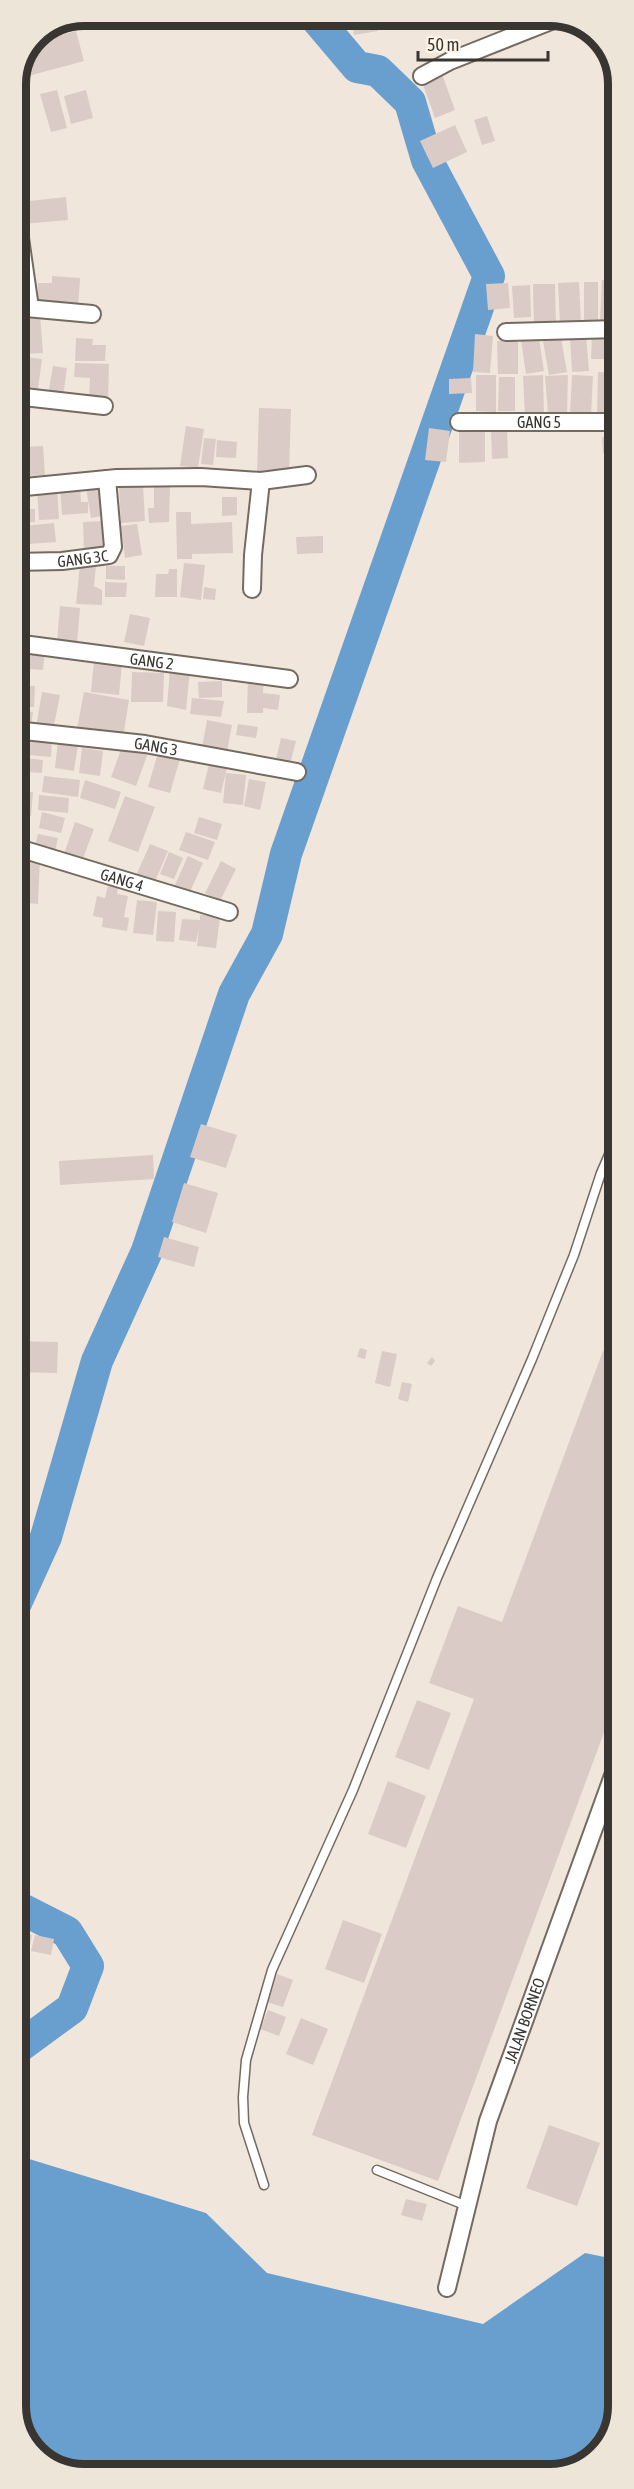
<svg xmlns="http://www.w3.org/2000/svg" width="634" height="2489" font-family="'Asap Condensed',sans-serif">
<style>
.water{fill:#699fcf}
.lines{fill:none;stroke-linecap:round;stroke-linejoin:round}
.river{stroke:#699fcf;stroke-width:32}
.building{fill:#dbcbc6}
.service-casing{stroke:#736b60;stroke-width:11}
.minor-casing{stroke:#736b60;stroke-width:20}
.service{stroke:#fff;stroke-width:8}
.minor{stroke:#fff;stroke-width:16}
.labels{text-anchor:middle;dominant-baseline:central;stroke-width:5;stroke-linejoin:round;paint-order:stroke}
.street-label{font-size:16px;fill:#393530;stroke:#fef4e8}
.rim{fill:none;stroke:#393530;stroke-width:8}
</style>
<rect width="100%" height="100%" fill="#f0e6db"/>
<path class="water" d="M16 2155 206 2213 267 2273 483 2324 585 2253 619 2260V2406L602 2450 563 2473H75L35 2454 16 2418Z"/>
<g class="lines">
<path class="river" d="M16 1603 46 1537 97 1361 147 1251 234 994 267 934 286 854 489 276 427 160 410 102 378 71 357 67 313 15
M16 1906 67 1932 88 1966 72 2008 16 2049"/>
</g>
<path class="building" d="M351 15H375L378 31 354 35Z
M76 31 84 61 17 79 32 43Z
M442 74 455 110 435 118 422 82Z
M57 90 67 128 51 132 40 94Z
M86 90 93 118 71 124 64 96Z
M487 116 495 141 482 145 474 120Z
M455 125 467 152 433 168 420 141Z
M66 197 68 220 22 224 20 202Z
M52 276 80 278 78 310 38 308V283H52Z
M602 280H618V321H600Z
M579 282 581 323 560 324 558 283Z
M584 282H598V321H584Z
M508 283 510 308 488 310 486 284Z
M533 284H555L556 326H534Z
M530 285 531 317 514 318 512 286Z
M40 315 43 353 21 354 19 338 24 337 22 316Z
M475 334 493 336 490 373 473 372Z
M586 334 589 371 572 372 570 336Z
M592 335H608L607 359H591Z
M76 338 93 339 92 345H106L105 361H75Z
M539 338 544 371 526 374 521 340Z
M561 338 567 372 549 375 543 341Z
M609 340H618V359L610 360Z
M497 341H518V374H498Z
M17 356 42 359 38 389H17Z
M75 363 109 364 108 401 89 400 90 378 74 377Z
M53 366 67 368 63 397 48 395Z
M598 372 618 373V415L597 414Z
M476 375H496V412L476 411Z
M543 375 544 415 525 416 523 376Z
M568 375 567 414H548L545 376Z
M572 375 593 376 591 415 570 414Z
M499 377H515V411H498Z
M471 378 472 393 449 394V379Z
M15 404 31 407 26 442 15 440Z
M259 408 291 409 289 475 257 474Z
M186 426 204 429 198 468 180 466Z
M459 427H485V462L459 463Z
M429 428 450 431 446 462 425 460Z
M507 429 508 458 492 459 491 430Z
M602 437H618V452L603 453Z
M204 438 216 439 213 465 201 464Z
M217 440 237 442 236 458 216 457Z
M43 446 45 475 26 476 24 447Z
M80 485 81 502H88V513L62 515 60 486Z
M103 485 108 515 91 518 86 488Z
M143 485 145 521 121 523 119 487Z
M154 485H170L169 522 149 523 148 508H154Z
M57 486 59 519 39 520 37 487Z
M15 490H26V509H35V522L15 523Z
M222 497H237V515L222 516Z
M176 512H191V524L232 522 233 553 192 554V559H177Z
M103 521 105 553 84 554 83 522Z
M54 523 56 542 29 544V556H15V527Z
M137 524 142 555 125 558 121 526Z
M323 536V553L297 554 296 537Z
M184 563 205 565 201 600 180 597Z
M80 565 96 566 94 586 102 590V605L76 604Z
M106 566H125V580L106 579Z
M169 569H177V597H155L156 574H168Z
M105 582 127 583 126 597H105Z
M204 587 216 589 215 600 203 599Z
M60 606 80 608 77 643 57 642Z
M130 614 150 618 144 646 124 642Z
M15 646 45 649 43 670 15 668Z
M94 661 122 664 119 695 91 692Z
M170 669 190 670 186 710 167 706Z
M132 672 164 673 163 702H131Z
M248 677H264L263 693 280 695 278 710 263 708V713H247Z
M222 681V697L199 698 198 682Z
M15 685 35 686 34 707H15Z
M42 692 60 695 53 730 36 727Z
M84 692 129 700 123 737 77 729Z
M192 698 224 701 221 717 190 714Z
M15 710 33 712 31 725 15 723Z
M207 720 232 725 226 757 201 753Z
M238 724 258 727 256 738 236 735Z
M15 735 25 736 22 754 15 753Z
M29 738 52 740 51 757 28 755Z
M281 738 296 741 289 768 275 764Z
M58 742 78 745 74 771 55 768Z
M123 744 148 753 136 786 111 777Z
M82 748 103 751 100 776 79 773Z
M158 753 180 759 170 793 148 787Z
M15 757 43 760 42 773 15 771Z
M209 764 227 768 221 793 203 789Z
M226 773 246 775 243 805 223 803Z
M44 776 80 780 78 797 42 792Z
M249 779 266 782 260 810 244 806Z
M85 780 121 792 115 809 80 798Z
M15 791 33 792 31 816 15 815Z
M39 795 69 798 68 813 38 810Z
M125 796 155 807 138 852 108 841Z
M42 812 65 818 61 833 39 828Z
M199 817 222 824 217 840 194 833Z
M75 822 94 829 82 861 64 854Z
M186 832 215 842 208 860 179 850Z
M38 834 58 838 55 851 35 846Z
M150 844 168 851 153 886 135 878Z
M169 852 183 858 174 879 160 874Z
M15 856 40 858 38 904 15 902Z
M188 856 203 863 188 896 173 889Z
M221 861 236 869 220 901 205 893Z
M108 885 118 886 117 894 128 896 124 917 129 918 127 931 102 927 103 918 93 916 97 896 105 898Z
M137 900 157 902 153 935 133 933Z
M158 911 176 912 174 942 156 941Z
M200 915 220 917 216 948 197 946 199 927 196 942 179 940 182 919 200 920Z
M201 1124 237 1135 226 1168 190 1157Z
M153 1155 154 1179 60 1185 59 1161Z
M184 1183 218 1193 206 1233 172 1222Z
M164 1237 199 1247 194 1267 158 1257Z
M16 1341 58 1342 57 1373 16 1372Z
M360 1348 367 1350 365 1359 357 1357Z
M382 1351 397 1354 390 1387 375 1383Z
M603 1351 618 1357 619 1692 438 2181 312 2135 474 1699 429 1683 458 1606 502 1622Z
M432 1357 435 1361 431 1366 427 1363Z
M402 1382 412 1384 408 1402 398 1399Z
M417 1700 451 1713 429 1770 395 1757Z
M388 1781 426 1796 406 1848 368 1834Z
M16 1918 21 1919 18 1932 32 1935 26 1962 16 1960Z
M343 1920 382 1934 364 1983 325 1969Z
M35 1935 54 1939 51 1955 31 1951Z
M277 1974 293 1980 283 2007 267 2002Z
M268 2010 286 2017 279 2036 260 2029Z
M301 2018 328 2029 313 2065 286 2054Z
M549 2125 600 2143 577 2206 526 2188Z
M406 2199 427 2204 422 2221 401 2215Z"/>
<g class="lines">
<defs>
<path id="service" d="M377 2170 467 2206
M264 2185 244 2123 243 2097 246 2060 272 1970 353 1790 437 1578 532 1359 574 1255 601 1173 618 1134"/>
<g id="minor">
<path d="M422 76 450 61 561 17"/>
<path d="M15 203 30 308"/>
<path d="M15 307 92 314"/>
<path d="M506 332 618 329"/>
<path d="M15 396 104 406"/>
<path id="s1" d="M459 422H618"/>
<path d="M15 488 117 478 201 477 261 481 307 475"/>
<path id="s2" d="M15 562 62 561 109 555 113 547 107 479"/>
<path d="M252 589 253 555 261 481"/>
<path id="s3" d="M15 643 289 679"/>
<path id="s4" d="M15 730 145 744 297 772"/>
<path id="s5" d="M15 847 229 912"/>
<path id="s6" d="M447 2288 488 2121 619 1759"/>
</g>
</defs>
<use href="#service" class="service-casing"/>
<use href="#minor" class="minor-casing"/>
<use href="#service" class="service"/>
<use href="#minor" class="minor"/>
</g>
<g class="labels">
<g class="street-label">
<text stroke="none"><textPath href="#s1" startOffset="80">GANG 5</textPath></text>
<text stroke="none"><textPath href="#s2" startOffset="68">GANG 3C</textPath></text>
<text stroke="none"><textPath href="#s3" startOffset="138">GANG 2</textPath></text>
<text stroke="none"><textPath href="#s4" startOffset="142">GANG 3</textPath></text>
<text stroke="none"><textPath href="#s5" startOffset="112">GANG 4</textPath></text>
<text stroke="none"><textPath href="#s6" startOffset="279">JALAN BORNEO</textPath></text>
</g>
</g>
<path d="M0 0H634V2489H0ZM84 26H550A58 58 0 0 1 608 84V2406A58 58 0 0 1 550 2464H84A58 58 0 0 1 26 2406V84A58 58 0 0 1 84 26Z" fill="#eee5d9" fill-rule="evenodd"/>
<path class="rim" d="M84 26H550A58 58 0 0 1 608 84V2406A58 58 0 0 1 550 2464H84A58 58 0 0 1 26 2406V84A58 58 0 0 1 84 26Z"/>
<path d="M418 51v9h130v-9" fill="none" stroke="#393530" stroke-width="3"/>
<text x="427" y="51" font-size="18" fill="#393530" stroke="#fef4e8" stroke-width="4.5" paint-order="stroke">50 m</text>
</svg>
